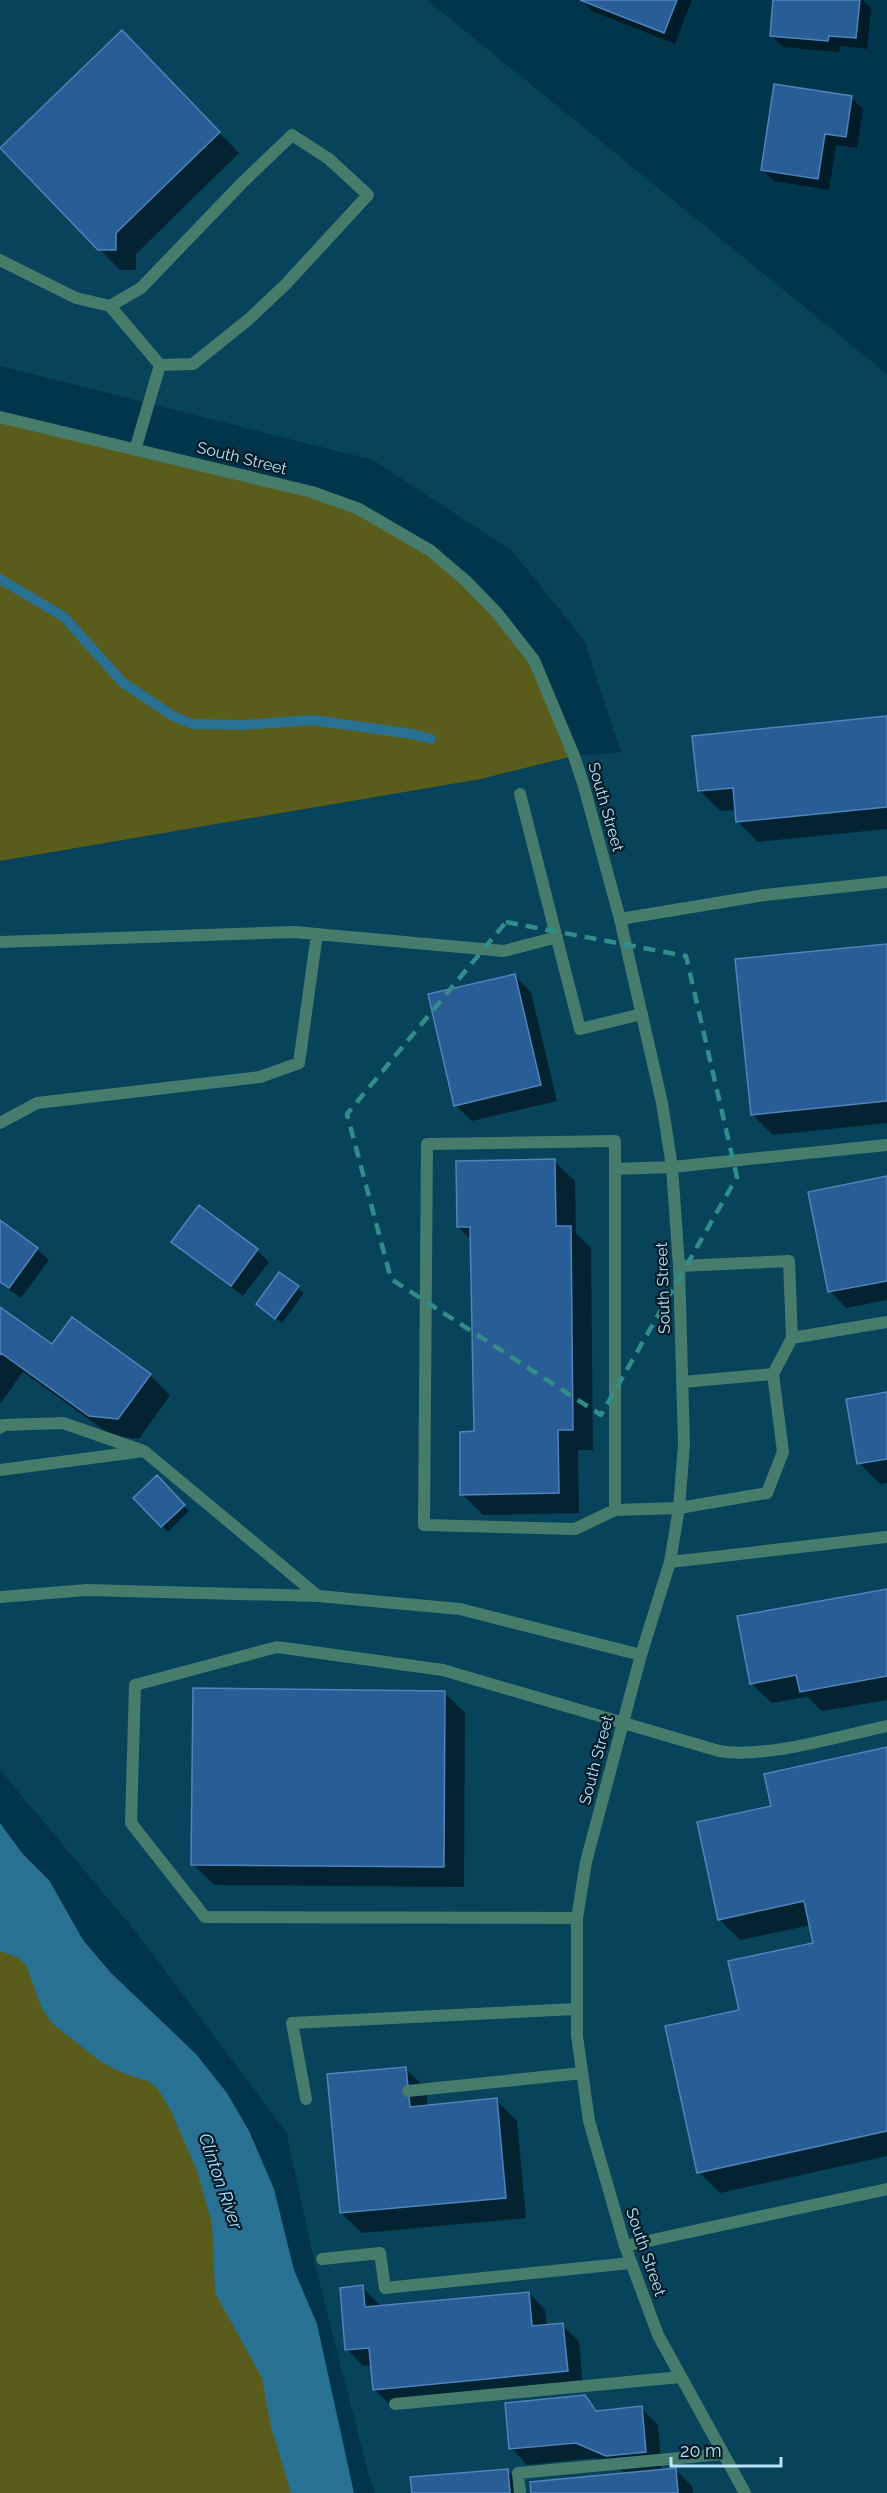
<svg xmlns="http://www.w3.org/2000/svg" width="887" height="2493" font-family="Raleway,sans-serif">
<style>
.built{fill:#07435b}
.forest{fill:#595c1a}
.water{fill:#297192}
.shadow{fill:#0007}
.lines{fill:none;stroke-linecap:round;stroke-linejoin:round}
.stream{stroke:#297192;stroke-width:10}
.building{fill:#295d95;stroke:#4f84be;stroke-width:1.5}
.service{stroke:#457c6b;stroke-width:12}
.minor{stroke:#457c6b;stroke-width:12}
.marked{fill:none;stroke:#318c8a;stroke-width:4.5;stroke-dasharray:12 8;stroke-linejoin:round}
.labels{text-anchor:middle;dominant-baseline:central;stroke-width:4.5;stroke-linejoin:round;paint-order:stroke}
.street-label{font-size:16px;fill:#bae3f9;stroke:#001b28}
.water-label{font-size:18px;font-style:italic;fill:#a9e1ff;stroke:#001b28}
</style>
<rect width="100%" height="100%" fill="#00354b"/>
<path class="built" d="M0 0H427L887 374V2493H375L368 2473 316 2269 286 2132 131 1926 0 1770V861L481 779 574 756 621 752 584 640 512 551 373 460 0 366Z"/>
<path class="forest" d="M0 417 312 492 431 551 534 660 574 756 481 779 0 861Z
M0 1893 150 2069 231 2222 318 2493H0Z"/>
<path class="water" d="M0 1823 22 1853 49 1880 83 1940 111 1973 196 2054 227 2093 249 2131 274 2189 294 2270 317 2324 354 2493H291L271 2427 262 2378 215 2293 212 2224 197 2171 170 2109 158 2089 148 2081 125 2074 101 2062 53 2024 42 2009 26 1965 17 1957 0 1951Z"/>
<path class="shadow" d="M582 0H692L675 44 592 11Z
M775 0H863L871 8 867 49 840 46 839 52 783 47 772 36Z
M143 53 239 153 136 254V270H120L99 249Z
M851 98 863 109 857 148 836 145 829 190 774 181 763 170Z
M887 717V829L758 842 737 821 736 810 720 811 699 790Z
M887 945V1123L773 1135 752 1114Z
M514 975 531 992 557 1101 472 1121 455 1105Z
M554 1161 575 1181 576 1233 591 1248 593 1450H578L579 1513 483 1515 462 1494 475 1433 472 1240 458 1227Z
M887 1178V1300L846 1308 830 1291Z
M200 1207 257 1250 269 1262 243 1296 185 1253 173 1242Z
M0 1222 37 1249 49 1260 21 1298 0 1283Z
M280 1274 304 1293 282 1323 263 1309Z
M0 1308 52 1346 150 1375 170 1395 139 1439 112 1436 23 1372 0 1404Z
M887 1394V1483L880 1484 859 1463Z
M157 1477 189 1511 168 1532 136 1498Z
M887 1590V1700L822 1711 807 1697 772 1703 751 1683Z
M444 1692 465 1713 464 1887 214 1885 193 1864Z
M887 1749V2156L720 2193 699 2172 741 2011 815 1944 811 1925 740 1940 720 1920 773 1807Z
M406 2069 426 2089 428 2107 496 2100 517 2121 526 2218 362 2233 341 2213Z
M362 2287 379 2304V2307L529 2293 545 2310 547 2326 562 2325 579 2341 583 2388 390 2405 374 2389 372 2365 363 2366 347 2349Z
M584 2397 600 2413 641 2408 658 2425 662 2471 676 2470 692 2486 693 2493H533L629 2474 594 2458 527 2465 511 2448Z
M507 2471 513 2476 514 2493H413Z"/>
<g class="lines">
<path class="stream" d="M0 579 64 617 122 682 173 716 192 724 243 725 313 720 412 734 431 739"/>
</g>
<path class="building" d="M580 0H677L664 33Z
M773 0H860L856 38 829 36 828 41 770 36Z
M122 30 220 132 116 233V250H98L0 148Z
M774 84 852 96 846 137 825 134 818 179 761 170Z
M887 716V807L736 822 733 788 698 791 692 736Z
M887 944V1101L751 1115 735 959Z
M515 974 541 1085 454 1106 428 994Z
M555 1159 556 1226H571L573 1430H558L559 1493 460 1495V1432L474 1431 470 1227H457L456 1161Z
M887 1176V1281L828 1292 808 1192Z
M199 1205 258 1249 231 1286 171 1242Z
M0 1220 38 1248 9 1288 0 1282Z
M279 1272 299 1286 275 1319 256 1304Z
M0 1307 52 1344 72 1317 151 1374 118 1419 89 1416 1 1353 0 1355Z
M887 1392V1459L857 1464 846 1399Z
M157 1475 185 1505 161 1527 133 1498Z
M887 1589V1676L800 1692 796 1675 750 1684 737 1616Z
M193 1688 445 1691 444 1867 191 1865Z
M887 1747V2131L697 2173 665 2026 739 2010 728 1961 813 1943 804 1901 718 1920 697 1822 771 1806 764 1774Z
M406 2067 410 2107 497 2098 506 2198 340 2213 327 2074Z
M363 2285 365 2307 529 2292 532 2326 563 2323 568 2371 373 2390 369 2348 345 2350 340 2288Z
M585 2395 596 2411 642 2406 646 2452 606 2456 576 2443 509 2449 505 2403Z
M676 2468 678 2493H531L530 2482Z
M508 2469 510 2493H412L410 2477Z"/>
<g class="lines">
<path class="service" d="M0 260 76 298 110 306 141 288 242 183 292 135 329 159 368 195 285 285 249 319 193 364 160 365 135 450
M110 306 160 365
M520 794 580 1029 642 1014
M620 919 765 895 887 882
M0 942 294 932 504 951 557 937
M0 1123 37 1103 260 1077 299 1063 317 934
M615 1169 672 1167 887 1145
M679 1266 789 1261 792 1338
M683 1382 773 1374
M0 1428 3 1425 63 1423 141 1450
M0 1470 144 1451 318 1596
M615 1510V1141L427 1144 424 1525 575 1529 615 1510 679 1508 767 1493 783 1452 773 1374 792 1338 887 1322
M670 1562 887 1537
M0 1597 87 1590 318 1596 460 1609 641 1655
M577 1918 205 1917 131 1823 135 1685 277 1647 443 1670 719 1751C766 1759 839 1736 887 1726
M408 2091 582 2073
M306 2099 292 2023 576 2009
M625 2246 887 2189
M322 2259 380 2253 385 2288 631 2263
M395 2404 681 2377
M520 2493 518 2473 723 2454"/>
<path class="minor" d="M0 417 312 492 359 509 431 551 466 581 497 613 534 660 574 756 583 783 620 919 662 1103 672 1167 679 1266 684 1445 679 1508 670 1562 641 1655 586 1862 577 1918V2036L589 2121 625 2246 658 2335 745 2493"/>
</g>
<path class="marked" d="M506 922 686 956 737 1177 601 1415 391 1279 347 1114Z"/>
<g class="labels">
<g class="street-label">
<text transform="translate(242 458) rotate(14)">South Street</text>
<text transform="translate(606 807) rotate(74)">South Street</text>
<text transform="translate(663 1288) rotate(-92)">South Street</text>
<text transform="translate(596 1760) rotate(-75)">South Street</text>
<text transform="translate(646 2252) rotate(71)">South Street</text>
</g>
<g class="water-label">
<text transform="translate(221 2181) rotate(71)">Clinton River</text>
</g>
</g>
<path d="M671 2457v9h110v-9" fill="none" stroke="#bae3f9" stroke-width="3"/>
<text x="680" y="2457" font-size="18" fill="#bae3f9" stroke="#001b28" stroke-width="4.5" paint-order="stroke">20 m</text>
</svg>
